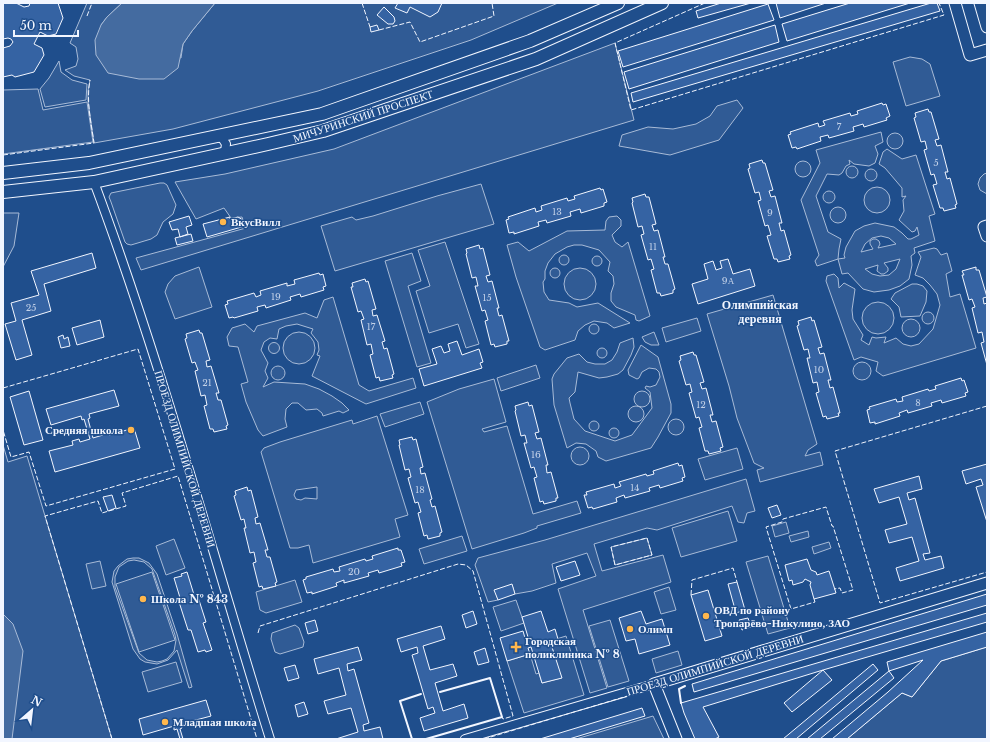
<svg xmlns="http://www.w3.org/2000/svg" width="990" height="742" font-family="'Libre Baskerville',serif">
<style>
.built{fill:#305b95;stroke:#a8bbd7;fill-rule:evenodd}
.water{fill:#446ba0;stroke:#a8bbd7}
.building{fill:#3563a3;stroke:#f2f6ff}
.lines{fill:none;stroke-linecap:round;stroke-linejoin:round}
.street-casing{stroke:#f2f6ff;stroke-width:10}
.secondary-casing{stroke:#f2f6ff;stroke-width:13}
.primary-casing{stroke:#f2f6ff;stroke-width:14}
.street{stroke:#1f4e8c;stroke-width:8}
.secondary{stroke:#1f4e8c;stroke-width:11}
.primary{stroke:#1f4e8c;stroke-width:12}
.fence{stroke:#f2f6ff;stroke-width:1;stroke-dasharray:5 2;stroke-linecap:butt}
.wall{stroke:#f2f6ff;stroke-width:2}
.poi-dot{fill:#ffb74d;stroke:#1f4e8c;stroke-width:1.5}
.labels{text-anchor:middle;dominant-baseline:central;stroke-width:3;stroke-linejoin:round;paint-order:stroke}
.number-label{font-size:9px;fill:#c3d1e8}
.street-label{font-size:11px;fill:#f2f6ff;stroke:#1f4e8c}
.poi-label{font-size:11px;font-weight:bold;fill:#f2f6ff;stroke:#1f4e8c;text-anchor:start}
.neighbourhood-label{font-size:12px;font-weight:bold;fill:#f2f6ff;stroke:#1f4e8c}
</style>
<rect width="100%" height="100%" fill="#1f4e8c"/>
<path class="built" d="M87 3H122L107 17 101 25 181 58 183 44 192 31 215 3H558L471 40 318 91 173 129 94 143 88 101V91L90 80 74 76 65 70 76 66 78 59 76 47 70 43Z
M615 43 634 120 141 270 136 258 246 228 242 217 231 218 224 208 196 219 175 182 225 174 334 149Z
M910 57 922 59 930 64 940 96 906 106 893 62Z
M59 61 61 72 72 80 87 84 86 100 45 107 40 89 49 78Z
M38 89 43 110 87 102 93 142 3 154V90Z
M737 100 743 108 719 140 670 155 619 146 622 135 648 127 673 129 696 124 710 116 717 106Z
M881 132 883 142 875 146 878 154 875 163 869 166 854 164 849 160 850 164 846 166 842 173 839 175 827 174 816 196 828 232 841 239 839 249 838 259 845 258 844 255 846 247 855 231 864 226 875 223 894 227 902 233 908 239H911L919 235 917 227 915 231 912 232 899 220 904 211 903 200 906 196 902 197V188L885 168 879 164 883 152 887 149 902 159 916 155 935 214 929 216 935 241 914 248 915 253 911 256 912 265 909 279 900 286 889 290 874 292 863 289 848 273 842 274 838 259 817 266 815 261 819 255 801 200 820 163 816 150ZM881 236 889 238 896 244 878 248 880 244 879 241 876 239H873L870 241V244L873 249 861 252 865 244 872 238ZM900 259 896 269 889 275 880 276 872 274 865 269 878 265 877 271 881 274H884L888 271V268L884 263Z
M887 141a8 8 0 1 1 16 0a8 8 0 1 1-16 0Z
M795 169a8 8 0 1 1 16 0a8 8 0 1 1-16 0Z
M846 172a6 6 0 1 1 12 0a6 6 0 1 1-12 0Z
M865 175a6 6 0 1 1 12 0a6 6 0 1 1-12 0Z
M987 173V194L980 190 978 184 980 178 984 174Z
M160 183H164L167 185 176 205 173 214 163 222 157 235 151 239 131 245 127 244 125 242 111 202 109 197 111 193Z
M481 184 494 224 335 271 321 226 352 217 356 220 373 216 437 196Z
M864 200a13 13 0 1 1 26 0a13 13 0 1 1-26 0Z
M823 197a6 6 0 1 1 12 0a6 6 0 1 1-12 0Z
M830 215a8 8 0 1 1 16 0a8 8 0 1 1-16 0Z
M3 213H19L14 246 3 267Z
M617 216 621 220V226L612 235 615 242 622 247 628 242 650 316 639 321 636 320 635 315 616 307 611 301V293L614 284 613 276 608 271 610 262 599 250 582 245H574L567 247 555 254 548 263 545 271V279L543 282 544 292 549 300 569 303 577 307 598 303 630 323 614 328 607 323 594 321 585 325 578 331 575 340 545 350 540 347 516 277 507 245 518 242 529 251 567 231 605 230 606 221 609 217Z
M445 242 479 344 466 348 458 324 429 333 416 291 430 286 418 250Z
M934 248 937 249 941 255 947 253 952 271 946 274 950 297 960 294 976 348 883 376 876 371 878 362 861 357 854 360 826 281 827 276 834 274 838 278 839 288 844 283 855 289 852 310 853 319 863 335 861 340 869 345 872 337 876 338 886 337 884 343 896 338 903 344 911 346 919 344 933 329 940 305 937 294 930 285 923 278 915 275 921 257 918 252Z
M412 253 421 281 408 286 431 363 417 367 385 261Z
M559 260a5 5 0 1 1 10 0a5 5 0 1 1-10 0Z
M592 261a5 5 0 1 1 10 0a5 5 0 1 1-10 0Z
M199 267 212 307 175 319 165 292 168 284 175 276Z
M550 273a5 5 0 1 1 10 0a5 5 0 1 1-10 0Z
M564 284a16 16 0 1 1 32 0a16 16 0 1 1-32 0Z
M912 284H917L923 286 927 291 926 302 920 316 901 317 899 307 891 299 895 293Z
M773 295 817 444 808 450 805 456 820 452 823 465 760 482 757 470 764 468 754 463 737 418 729 386 707 314Z
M333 297 359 385 369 391 413 378 416 388 366 404 312 376 320 356 317 355 319 350 318 342 311 333 313 329 297 324 286 326 279 329 277 339 270 338 264 342 261 350 268 363 265 371 268 378 263 387 274 382 305 384 319 389 332 396 342 403 349 410 343 413 339 411 323 416 322 413 317 409 306 410 298 403H292L286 409 285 419 287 427 263 436 258 430 246 402 241 384 248 382 238 347 229 346 227 337 232 328 245 324 254 332 257 326 305 313 317 318 324 300Z
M862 318a16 16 0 1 1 32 0a16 16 0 1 1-32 0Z
M922 318a6 6 0 1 1 12 0a6 6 0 1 1-12 0Z
M697 318 701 331 666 342 662 328Z
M902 328a9 9 0 1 1 18 0a9 9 0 1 1-18 0Z
M589 329a5 5 0 1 1 10 0a5 5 0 1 1-10 0Z
M654 332 659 345H651L645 342 642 337Z
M283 348a16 16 0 1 1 32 0a16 16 0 1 1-32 0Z
M633 338 634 347 631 355 623 370 618 374 607 377 599 378 578 372 575 392 569 398 570 403 574 419 585 431 615 441 632 435 652 408 650 392 645 388 646 386 650 387 656 385 660 377 659 372 656 369 649 368 642 372 639 378 637 379 629 375 628 370 641 345 658 357 671 404V413L658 437 651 448 606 461 598 457 596 451 586 444 576 443 567 448 554 405 552 379 554 374 567 358 579 354 587 362 595 364H605L612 360 617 352 620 343Z
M268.5 348a5.5 5.5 0 1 1 11 0a5.5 5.5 0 1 1-11 0Z
M597 353a5 5 0 1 1 10 0a5 5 0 1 1-10 0Z
M853 371a9 9 0 1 1 18 0a9 9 0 1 1-18 0Z
M536 365 540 378 501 391 497 378Z
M271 373a7 7 0 1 1 14 0a7 7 0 1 1-14 0Z
M494 379 506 422 482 429 484 432 507 426 533 514 577 501 581 513 537 526V528L524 533 472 549 427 402 459 389Z
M634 399a8 8 0 1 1 16 0a8 8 0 1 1-16 0Z
M420 402 424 414 385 427 380 414Z
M628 414a8 8 0 1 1 16 0a8 8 0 1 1-16 0Z
M377 416 408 515 395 519 400 537 313 563 309 545 298 548H290L261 452 264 448 280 442 352 420 353 424ZM317 487V499L305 498 301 500 296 499 294 495 296 490Z
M668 427a8 8 0 1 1 16 0a8 8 0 1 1-16 0Z
M589 426a5 5 0 1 1 10 0a5 5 0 1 1-10 0Z
M609 433a5 5 0 1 1 10 0a5 5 0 1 1-10 0Z
M3 445 8 462 27 456 112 739H3Z
M571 456a9 9 0 1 1 18 0a9 9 0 1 1-18 0Z
M737 448 743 469 705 480 698 459Z
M746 479 755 511 747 513 744 523 738 522 732 506 657 530 647 528 594 544 602 571 663 555 671 582 583 610 607 688 590 693 558 589 596 576 587 553 552 564 556 583 532 591 515 594 512 585 495 590 498 600 488 602 475 565 478 558 545 540Z
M728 511 737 541 681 557 672 528Z
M786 522 789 533 775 537 772 526Z
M808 531 809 537 791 542 789 536Z
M462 536 467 551 424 564 419 549Z
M647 538 652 555 615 565 611 547Z
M174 539 185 568 166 575 156 546Z
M829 542 831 548 814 554 812 547Z
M768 556 790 628 768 634 746 562Z
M133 558H139L149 563 157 574 177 634 192 687 189 688 177 650 168 660 157 664 145 662 140 659 133 649 112 582 114 571 118 566 127 559ZM134 560 144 562 152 569 175 635 176 640 174 651 167 659 162 661 157 662 147 660 139 653 115 587V577L119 567 128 561Z
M100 561 106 586 92 589 86 564Z
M152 572 175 640 139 652 116 584Z
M295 580 302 602 266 613 260 610 256 592Z
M669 587 676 610 661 614 654 592Z
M516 600 524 623 501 631 493 607Z
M610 620 629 681 608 687 589 626Z
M295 625 299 628 304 642 303 647 280 654 275 652 271 639 272 633Z
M566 636 584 695 524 713 507 661 530 654 536 674 539 673 542 683 561 678 550 641Z
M987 647V739H847L902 693 912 697 941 661Z
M678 651 682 665 656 673 652 659Z
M176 662 182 682 148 692 142 672Z
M653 716 664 739H576Z"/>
<path class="water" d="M122 3H215L192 31 183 44 178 68 164 79H139L108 73 96 55 95 40 101 25 107 17Z
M3 614 13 624 23 651 12 739H3Z"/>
<path class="building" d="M3 3H16L24 7 29 6 30 3H58L63 18 56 34 48 36 40 32 34 44 42 48 44 55 34 72 15 77 12 75 3 77V48L10 46 13 42 11 39 8 38 3 39Z
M398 3H442L438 12 430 17 410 7 407 13 395 8Z
M721 3H751L698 18 696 11Z
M776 3H826L780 18Z
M850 3H910L787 41 782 24Z
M931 3H937L940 11 633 102 631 93Z
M768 4 774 20 623 67 618 51Z
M384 7 394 17 395 21 393 24H388L377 15Z
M377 25 379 30 371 32 370 27Z
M775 25 779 42 629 89 624 72Z
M882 103 883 105 886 104 890 116 886 118 887 120 864 127 863 124 853 127 854 131 829 138 828 135 820 137 821 141 797 149 796 147 792 148 788 135 791 134 790 132 818 123 819 127 825 125 823 121 850 113 851 116 858 114 857 111Z
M928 109 929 112H931L939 139 935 140 937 146 941 145 948 172H945L947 179 950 178 957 204 955 205 956 208 944 211 943 208H940L933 185 937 184 934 174 931 175 924 150 927 149 925 141 921 142 914 118 916 117 915 113Z
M762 160 763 163H765L773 190 769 191 771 197 775 196 782 223H779L781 231 784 230 791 255 789 256 790 259 778 262 777 259H774L767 236 771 235 768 225 765 226 758 201 761 200 759 192 755 193 748 169 750 168 749 164Z
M600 188 601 190 603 189 607 202 604 203V206L581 213 580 209 570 212 571 216 547 223 546 220 538 222 539 226 514 234V232L509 233 506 220 509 219 508 217 535 208 536 212 542 210 541 206 567 198 568 201 575 199 574 196Z
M645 194 646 197H649L656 224 652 225 654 231 658 230 665 257H663L665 264H668L675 289 673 290V293L661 296 660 293H657L651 270 654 269 651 259 648 260 641 235 644 234 642 226 638 227 632 203 633 202 632 198Z
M189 216 192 225 186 227 188 234 180 237 178 229 172 230 169 222Z
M230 217V219L238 217 243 220 245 226 207 237 203 224Z
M191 234 193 241 177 245 175 238Z
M479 245 480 249 483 248 490 275 486 276 488 282 492 281 499 308H497L499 316 502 315 509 341H507V344L495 347 494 344 491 345 485 321 488 320 485 310 482 311 475 286H478L476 277 472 278 466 254 467 253 466 249Z
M92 253 96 268 44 284 51 311 22 320 32 355 16 360 5 324 16 321 11 303 39 295 31 271Z
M728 259 733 274 750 269 755 286 698 304 692 284 708 279 704 264 713 261 716 270 722 268 720 261Z
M976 267V270H979L987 297 983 298 984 304 987 303V365L981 343 984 342 982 332 978 333 972 308 975 307 972 299 969 300 962 275H964L962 271Z
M319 273 320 275 323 274 326 286 323 287 324 290 301 297 300 294 290 297 291 300 266 308 265 305 257 307 258 311 234 318 233 317 229 318 225 305 228 304 227 301 254 293 256 297 261 295 260 291 287 283V286L295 284 294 280Z
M365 279 366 282 368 281 376 309 372 310 373 316 377 315 385 341 382 342 384 349 387 348 394 374 392 375 393 378 380 381 379 377 376 378 370 355 373 354 371 344 367 345 361 320 364 319 361 311 358 312 351 287H353L352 283Z
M811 317 812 321 814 320 822 347 818 348 820 354 824 353 831 380H828L830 388 833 387 840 413H838L839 416 827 419 826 416 823 417 816 393 819 392 817 382 813 383 807 358H810L808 349 804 350 797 326 799 325 798 321Z
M100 320 104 337 77 345 72 328Z
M199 330 200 333H202L210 360 206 361 207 367 211 366 219 393H216L218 400H221L228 425 226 426 227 429 214 432 213 429H210L204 406 207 405 205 395 201 396 195 371 198 370 195 362 192 363 185 339 187 338 186 334Z
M63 335 64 339 68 337 70 346 61 348 58 337Z
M457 341 462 355 479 349 483 362 480 363 482 368 424 386 419 369 437 364 432 349 441 346 444 353 450 351 448 344Z
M693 352 694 355H696L704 382 700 383 702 389 706 388 713 415H710L712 422 716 421 723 447 720 448 721 451 709 454 708 451H705L699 428 702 427 699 417 696 418 689 393 692 392 690 384 686 385 679 361 681 360 680 356Z
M961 378 962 381 964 380 968 392 965 393 966 396 942 403 941 400 931 403 932 406 908 413 907 410 899 413 900 416 875 424V422L870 423 867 410 870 409 869 407 896 399 897 402 903 401 902 397 928 389 929 391 936 389 935 386Z
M114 390 119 406 89 414 90 418 88 419 93 438 103 435 102 433 108 432 109 435 134 428 140 448 55 472 49 451 73 445 72 441 79 439 80 442 90 439 84 419 82 420 81 416 51 425 46 409Z
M29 391 43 440 24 445 10 397Z
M528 402 529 406 532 405 539 432 535 433 537 439 541 438 548 465H546L547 473 551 472 558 498H556V501L544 504 543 501 540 502 534 478 537 477 534 467 531 468 524 443H527L525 435 521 436 515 411 516 410 515 406Z
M412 437 413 440 416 439 423 467 420 468 421 474 425 473 432 499 430 500 432 507 435 506 442 532 440 533V536L428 539 427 535 424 536 418 513 421 512 418 502 415 503 408 478 411 477 409 469 405 470 399 445H400L399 440Z
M678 463 679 466 682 465 685 477 682 478 683 481 660 488 659 485 649 488 650 491 625 498 624 495 616 498 617 502 593 509 592 507 588 508 584 495H587L586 492 614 484 615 488 621 486 619 482 646 474 647 476 654 474 653 471Z
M987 464V522L976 487 983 485 981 479 966 484 962 471Z
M919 476 922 489 907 493 909 500 915 498 930 553 923 554 925 560 941 556 944 568 900 581 896 568 919 561 912 537 889 543 885 530 907 524 899 497 879 503 874 489Z
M247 487 248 491 251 490 258 517 255 518 256 524 260 523 268 550H265L267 557H270L277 582 275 583 276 586 263 589 262 586 259 587 253 563 256 562 254 552 250 553 244 528H246L244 519 241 520 234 496 236 495 235 491Z
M112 495 116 508 108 511 103 497Z
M777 505 781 515 772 518 768 508Z
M398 548V550H401L405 562 401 563 402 566 379 573 378 570 368 573 369 576 344 583V580L336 583 337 586 312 594V592L307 593 303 580 306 579V577L333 569 334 572 340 571 339 567 365 559 366 561 373 559 372 556Z
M807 559 811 570 816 572 817 575 829 571 836 593 814 599 810 585 811 582 805 579 803 582 793 585 792 580 789 581 785 565Z
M575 561 580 575 561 581 556 567Z
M187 572 195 598 198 597 206 622 203 623 212 650 206 652 205 650 198 652 191 630H188L179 602 181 601 174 578 182 576 181 574Z
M737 582 745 610 736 613 728 584Z
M512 584 515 594 498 600 494 590Z
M708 590 722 636 705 641 691 595Z
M987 594V605L694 692 692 684Z
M473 611 477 624 466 628 462 615Z
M541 611 548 632 555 629 558 639 550 641 562 678 542 683 531 647 528 648 530 654 507 661 500 638 523 631 525 638 528 637 522 617Z
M641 611 646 624 662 619 670 645 639 654 635 639 626 641 619 618Z
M987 613V622L823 670 703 707 719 737 715 739H695L684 713 681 703Z
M748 618 751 627 742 630 739 620Z
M315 620 318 631 308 634 305 623Z
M441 626 445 639 423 646 430 670 453 664 457 676 435 683 443 711 464 704 468 718 424 731 420 718 435 713 433 707 428 709 412 655 418 653 417 647 401 652 397 639Z
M987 632V647L941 661 912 697 902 693 847 739H832L888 692 923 660 889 671 887 662Z
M358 647 362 660 347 664 348 671 354 669 369 723 363 725 364 731 380 727 383 739H336L358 732 351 708 328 714 324 701 346 695 339 668 318 674 314 659Z
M485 648 489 662 478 665 474 652Z
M873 664 878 670 796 739H783Z
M295 665 299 678 288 681 284 668Z
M823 670 832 680 792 712 784 703Z
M889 671 894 678 820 739H807Z
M206 700 211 716 181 724 182 728 180 729 183 739H180L177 729 174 730V726L143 735 139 719Z
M304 702 308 714 298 717 295 705Z
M642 708 645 716 569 739H540Z"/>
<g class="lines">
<defs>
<path id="street" d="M216 137 222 138 226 144 225 151 220 154
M94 182C162 364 212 553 270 739
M465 739 654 684"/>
<path id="secondary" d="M955 3 970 55 987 50
M980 3 987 27
M987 226 984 227 987 236
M676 739 654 684 987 583"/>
<path id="primary" d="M3 173 89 163 322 114 530 41 618 3
M3 192 94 182 268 144 323 131 536 59 662 3"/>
</defs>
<use href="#street" class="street-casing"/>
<use href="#secondary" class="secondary-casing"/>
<use href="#primary" class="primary-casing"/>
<use href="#street" class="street"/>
<use href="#secondary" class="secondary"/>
<use href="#primary" class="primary"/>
<path class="fence" d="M362 3 370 27
M705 3 615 43 631 110 944 15 939 3
M87 16 92 3
M379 30 410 22 420 42 494 16 492 3
M3 155 94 143C91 122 86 101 90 80
M3 388 138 349 175 469 46 506 29 452 11 457 3 430
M987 406 835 451 880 603 987 572
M647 538 652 555 615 565 611 547Z
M691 595 692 580 733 568 737 582
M814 599 815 602 791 609 766 527 782 522 783 519 826 507 832 526H833L853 590 842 593 840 588 834 589
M258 633 260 626 458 564 466 565 473 571 513 716 503 719 502 717
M112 739 45 516 98 501 102 513 126 506 122 493 178 476 257 739
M484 739 634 694"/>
<path class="wall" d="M681 703 679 689 685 686
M412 739 400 701 421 694
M426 739 502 717 490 678 440 692"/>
</g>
<g class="poi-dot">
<circle cx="223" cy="222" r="4"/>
<circle cx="131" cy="430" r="4"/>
<circle cx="143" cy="599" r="4"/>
<circle cx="706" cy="616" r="4"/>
<circle cx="630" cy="629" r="4"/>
<path d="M514 641h4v4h4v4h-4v4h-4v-4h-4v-4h4z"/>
<circle cx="165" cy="722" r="4"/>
</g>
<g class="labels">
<g class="number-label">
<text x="839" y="126">7</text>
<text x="936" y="162">5</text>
<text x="557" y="211">13</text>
<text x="770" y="212">9</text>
<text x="653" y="246">11</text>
<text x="728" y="280">9А</text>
<text x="276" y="296">19</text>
<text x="487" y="297">15</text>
<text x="31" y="307">25</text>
<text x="371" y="326">17</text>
<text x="819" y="369">10</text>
<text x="207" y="382">21</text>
<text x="918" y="402">8</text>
<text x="701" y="404">12</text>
<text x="536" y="454">16</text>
<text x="635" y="487">14</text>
<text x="420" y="489">18</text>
<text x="354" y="571">20</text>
</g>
<g class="street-label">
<text transform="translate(363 116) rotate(-18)">МИЧУРИНСКИЙ ПРОСПЕКТ</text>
<text transform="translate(185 459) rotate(73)">ПРОЕЗД ОЛИМПИЙСКОЙ ДЕРЕВНИ</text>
<text transform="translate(715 665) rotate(-17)">ПРОЕЗД ОЛИМПИЙСКОЙ ДЕРЕВНИ</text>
</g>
<g class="poi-label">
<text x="231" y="222">ВкусВилл</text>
<text x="123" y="430" text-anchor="end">Средняя школа</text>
<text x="151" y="599">Школа № 843</text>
<text x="714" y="610">ОВД по району<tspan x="714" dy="13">Тропарёво-Никулино, ЗАО</tspan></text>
<text x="638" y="629">Олимп</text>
<text x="525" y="641">Городская<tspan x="525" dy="13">поликлиника № 8</tspan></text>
<text x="173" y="722">Младшая школа</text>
</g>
<g class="neighbourhood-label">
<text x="760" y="304">Олимпийская<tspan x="760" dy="14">деревня</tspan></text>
</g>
</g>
<rect width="990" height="742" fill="none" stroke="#f2f6ff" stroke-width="8"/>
<g transform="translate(32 710) rotate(28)" stroke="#1f4e8c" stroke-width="3" paint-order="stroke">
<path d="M0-3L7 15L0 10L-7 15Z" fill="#f2f6ff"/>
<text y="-6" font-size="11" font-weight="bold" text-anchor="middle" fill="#f2f6ff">N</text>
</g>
<path d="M14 30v6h64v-6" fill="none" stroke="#f2f6ff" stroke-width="2"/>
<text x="20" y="30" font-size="12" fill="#f2f6ff" stroke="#1f4e8c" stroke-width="3" paint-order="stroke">50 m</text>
</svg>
